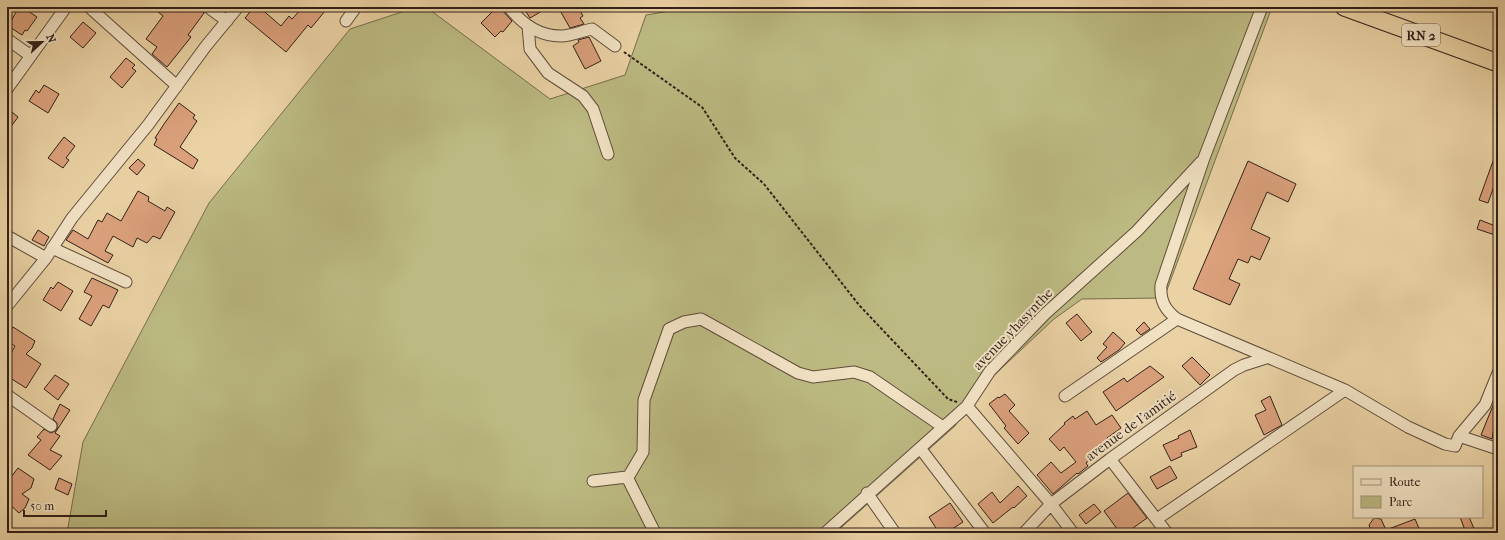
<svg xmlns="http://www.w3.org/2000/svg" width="1505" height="540" font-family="'IM FELL French Canon',serif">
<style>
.green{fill:#bcba82;stroke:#776d4d}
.building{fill:#dba17c;stroke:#322018}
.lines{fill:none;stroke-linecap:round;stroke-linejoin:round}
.minor-casing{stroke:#604c3b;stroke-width:13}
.highway-casing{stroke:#322018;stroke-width:19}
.path{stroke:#322018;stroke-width:2;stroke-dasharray:3 2;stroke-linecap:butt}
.minor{stroke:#f1e2c4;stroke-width:11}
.highway{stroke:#ead2a4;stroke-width:17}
.labels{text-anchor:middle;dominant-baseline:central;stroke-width:4;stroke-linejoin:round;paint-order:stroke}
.shield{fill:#f1e2c4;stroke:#6b5a4c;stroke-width:1}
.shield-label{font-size:13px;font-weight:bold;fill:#322018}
.street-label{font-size:14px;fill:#322018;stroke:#f1e2c4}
</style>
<rect width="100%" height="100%" fill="#ead2a4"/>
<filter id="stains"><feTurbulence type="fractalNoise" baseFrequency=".005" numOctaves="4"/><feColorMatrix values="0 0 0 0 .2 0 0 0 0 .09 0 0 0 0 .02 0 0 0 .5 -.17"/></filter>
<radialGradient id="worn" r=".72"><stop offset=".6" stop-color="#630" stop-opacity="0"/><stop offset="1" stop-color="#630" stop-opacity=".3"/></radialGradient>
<path class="green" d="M417 7H426L550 99 625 75 646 15 693 7H1272L1164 298 1082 299 1054 319 973 395 955 426 835 533H67L83 442 209 203 350 29Z"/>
<path class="building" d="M19 7H22L37 17 27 31 25 30 22 35 8 26Z
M152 7H201L204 13 188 35 191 37 167 67 152 54 157 47 146 39 163 16Z
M254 7H259L281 26 289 16 292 19 303 7H320L325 11 311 28 308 25 286 52 245 18Z
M497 7H499L512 21 503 32 501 31 495 37 481 23Z
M523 7H549L530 18Z
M558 7H578L583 16 580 18 584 24 570 28Z
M83 22 96 33 83 48 70 37Z
M589 37 601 61 585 69 573 46 579 42 578 40Z
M126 58 135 65 132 68 136 71 122 88 110 77Z
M44 85 59 94 48 113 29 101 36 90 39 93Z
M179 103 195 115 193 118 197 121 180 147 198 160 193 169 154 145 157 139 155 138 164 124Z
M7 108 18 117 7 132Z
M64 137 75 146 66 158 69 160 63 168 48 158Z
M1497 150 1498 175 1488 203 1479 200Z
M138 159 145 165 137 175 129 168Z
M1248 161 1296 184 1288 202 1267 192 1251 229 1270 238 1260 260 1251 256 1248 263 1238 259 1229 279 1240 284 1230 305 1193 289Z
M138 191 149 197 148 201 165 211 167 207 175 212 160 239 153 236 147 243 137 238 133 247 113 236 105 251 113 255 108 263 66 240 73 230 88 239 98 220 102 222 107 213 121 221Z
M1480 220 1498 227V236L1477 229Z
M38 230 49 237 44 246 32 240Z
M92 278 118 290 109 308 103 305 91 326 79 319 92 296 84 292Z
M58 282 73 291 61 311 43 300 51 287 53 289Z
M1077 314 1092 332 1081 341 1066 323Z
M1144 322 1150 329 1141 335 1136 330Z
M13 327 35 341 32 348 26 354 41 364 26 388 7 376V360L15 346 7 341V336Z
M1113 332 1125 343 1119 350 1101 362 1097 358 1107 347 1103 344Z
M1192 357 1210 375 1200 385 1182 366Z
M1150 366 1164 377 1116 411 1103 392 1124 378 1127 382Z
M55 375 69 384 58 400 44 389Z
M1005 394 1015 405 1009 411 1029 433 1018 444 1004 428 1006 426 989 404 998 397 999 398Z
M1270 396 1282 425 1264 435 1255 415 1266 410 1261 401Z
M1494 403H1498L1492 439 1481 435Z
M60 404 70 410 55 433 60 436 50 450 62 456 50 470 28 455 41 440 37 437 44 429 51 433 57 430V423L53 419Z
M1087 411 1096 425 1112 415 1121 428 1107 438 1110 442 1086 463 1088 466 1078 474 1077 473 1053 494 1037 475 1051 462 1061 473 1076 462 1064 447 1060 451 1049 439 1065 424 1064 423 1073 416 1075 419Z
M1190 430 1197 447 1181 453 1182 456 1171 461 1163 445 1179 438 1178 436Z
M1170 466 1177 478 1157 489 1150 477Z
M18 468 34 479 31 488 22 494 29 499 25 508 19 513 7 502V489L11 483 8 481Z
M59 478 72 484 68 495 55 489Z
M1018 486 1027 496 1014 508 1013 507 993 523 978 504 992 492 1000 503Z
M1128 493 1147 518 1126 533H1120L1104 511Z
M950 503 963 522 946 533H939L929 517Z
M1094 504 1101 512 1086 524 1079 515Z
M1460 517H1469L1476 533H1466Z
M1374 518 1381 519 1386 530 1415 519 1421 533H1372L1369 525Z"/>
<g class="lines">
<defs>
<path id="minor" d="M89 7 177 86
M208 7 227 21
M509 7C522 24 539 36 561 36 571 36 582 31 592 29L615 46
M1262 7 1204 158 1161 285C1160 301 1165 310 1177 319L1345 390 1408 427 1445 444 1455 446 1459 436 1485 405 1498 373
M346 21 356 7
M528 26 530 49 548 73 583 96 593 109 608 154
M7 39 31 56
M7 89 66 7
M7 236 46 258
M52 248 126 282
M7 306 46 258 72 218 148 125 206 46 238 7
M7 395 51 426
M1065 396 1177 319
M967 406 1051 504 1073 533
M1459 436 1498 449
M920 448 985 533
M1110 459 1167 533
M627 479 643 452 644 400 669 329 684 322 701 319 798 373 813 377 854 372 870 377 943 427
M593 481 627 477 655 533
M867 493 895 533
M1157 519 1345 390
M825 533 967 406 990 371 1045 314 1137 231 1201 162
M1024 533 1051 504 1110 459 1234 370 1244 365 1266 358"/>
<path id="highway" d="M1344 7 1498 63"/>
</defs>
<use href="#minor" class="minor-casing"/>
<use href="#highway" class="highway-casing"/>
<path class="path" d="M624 52 702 107 735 158 764 184 859 305 948 399 957 402"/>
<use href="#minor" class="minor"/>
<use href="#highway" class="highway"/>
</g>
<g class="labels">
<rect class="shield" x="1402" y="24" width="38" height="22" rx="3"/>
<g class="shield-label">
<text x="1421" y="35">RN 2</text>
</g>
<g class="street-label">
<text transform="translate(1013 329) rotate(-46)">avenue yhasynthe</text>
<text transform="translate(1131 426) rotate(-36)">avenue de l'amitié</text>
</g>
</g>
<rect width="1505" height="540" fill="none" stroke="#ead2a4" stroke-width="24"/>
<rect x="8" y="8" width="1489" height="524" fill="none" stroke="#322018" stroke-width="2"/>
<rect x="12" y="12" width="1481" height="516" fill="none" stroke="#322018"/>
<rect x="1353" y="466" width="130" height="52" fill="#f1e2c4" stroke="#a5947f"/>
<rect x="1361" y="479" width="20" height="6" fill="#f1e2c4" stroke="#a5947f"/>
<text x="1389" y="486" font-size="12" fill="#322018">Route</text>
<rect x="1361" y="496" width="20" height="12" fill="#bcba82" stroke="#a5947f"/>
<text x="1389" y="506" font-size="12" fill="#322018">Parc</text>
<g transform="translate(42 42) rotate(68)" stroke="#f1e2c4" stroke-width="3" paint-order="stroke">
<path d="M0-3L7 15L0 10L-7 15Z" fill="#322018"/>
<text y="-6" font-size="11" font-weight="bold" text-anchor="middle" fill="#322018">N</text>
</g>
<path d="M24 510v6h82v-6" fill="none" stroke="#322018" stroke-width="2"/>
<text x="30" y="510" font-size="12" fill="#322018" stroke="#f1e2c4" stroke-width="3" paint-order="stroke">50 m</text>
<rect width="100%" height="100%" filter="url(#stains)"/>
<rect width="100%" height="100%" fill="url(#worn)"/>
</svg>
